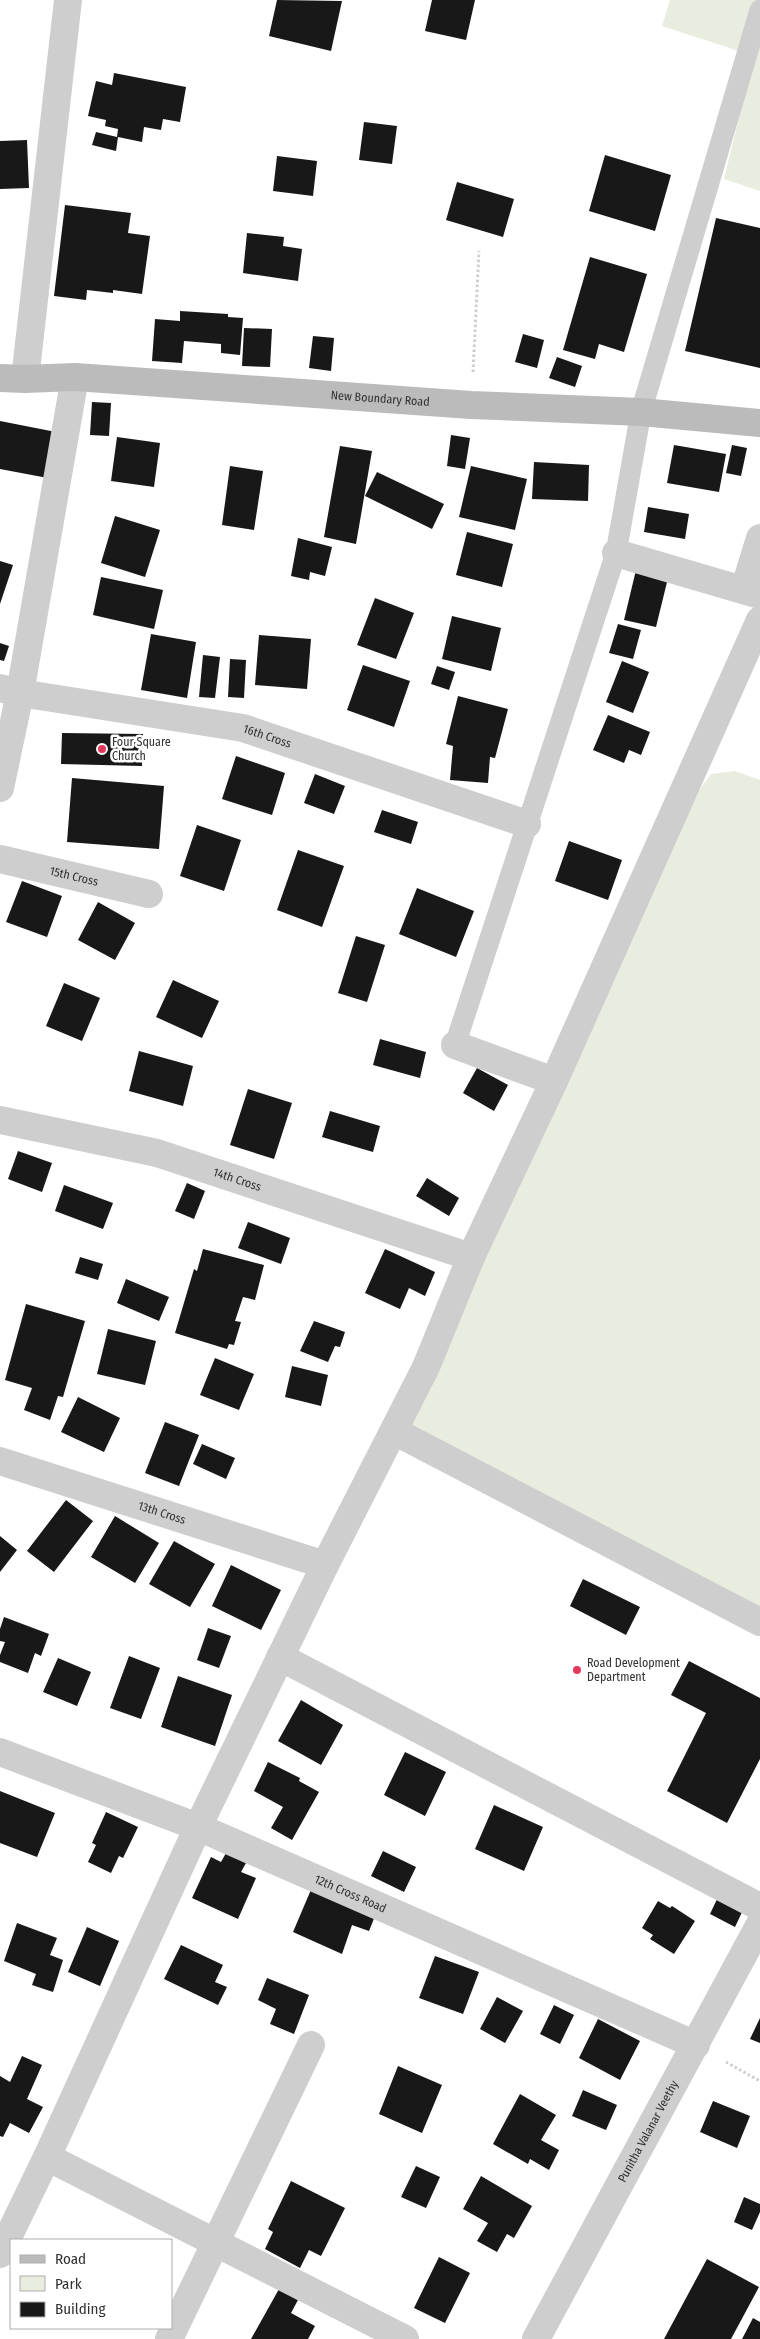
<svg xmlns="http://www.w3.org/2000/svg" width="760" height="2339" font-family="'Fira Sans Condensed',sans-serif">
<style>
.green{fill:#e9eddf}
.building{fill:#181818}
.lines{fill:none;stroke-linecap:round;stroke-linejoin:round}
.path{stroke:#cecece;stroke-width:3;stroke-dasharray:2.5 2.5;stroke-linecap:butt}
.service{stroke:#cecece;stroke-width:21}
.minor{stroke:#cecece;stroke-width:28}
.tertiary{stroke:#cecece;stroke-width:28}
.secondary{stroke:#bbb;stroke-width:28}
.poi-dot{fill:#e3375b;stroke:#fff;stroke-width:2}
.labels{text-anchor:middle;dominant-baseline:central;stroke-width:5;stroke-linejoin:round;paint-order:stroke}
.street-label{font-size:12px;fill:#313131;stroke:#fff}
.poi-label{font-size:12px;fill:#313131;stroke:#fff;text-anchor:start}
</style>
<rect width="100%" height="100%" fill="#fff"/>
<path class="green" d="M670 0H760V191L724 179 754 56 662 26Z
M735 771 760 780V1612L410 1424 698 792 711 774Z"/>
<path class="building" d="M277 0 342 1 331 51 269 36Z
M432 0H475L466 40 425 31Z
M114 73 186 87 180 122 163 119 161 130 144 127 142 142 118 137 116 151 92 145 96 132 117 137 118 129 105 126 106 120 88 116 96 81 112 85Z
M364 122 397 126 392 164 359 160Z
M27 140 29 188 0 189V141Z
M605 155 671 175 655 231 589 211Z
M277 156 317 161 313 196 273 191Z
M457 182 514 199 503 237 446 220Z
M65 205 131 213 128 233 150 236 142 294 113 290V293L87 290 86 300 54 296Z
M716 218 760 228V368L685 351Z
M247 233 284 237 283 246 302 249 298 281 243 273Z
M590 257 647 274 624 352 599 344 595 359 563 350Z
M180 311 228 314V317L243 318 240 355 221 353V344L184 341 182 363 152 361 155 319 180 321Z
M244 328 272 329 270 367 242 366Z
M523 334 544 340 537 368 515 362Z
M313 336 334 338 331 371 309 368Z
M557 357 582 366 575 387 549 378Z
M92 402 111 403 109 436 90 435Z
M0 421 61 433 53 479 0 469Z
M451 435 470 438 465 469 447 466Z
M117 437 160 443 154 487 111 481Z
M674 445 726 454 719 492 667 483Z
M732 445 747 448 741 476 726 473Z
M340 446 372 451 356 544 324 537Z
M534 462 589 465 588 501 532 499Z
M230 466 263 471 254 530 222 525Z
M471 466 527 479 515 530 459 517Z
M377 472 444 504 432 529 365 496Z
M648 507 689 514 685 539 644 532Z
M115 516 160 530 145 577 101 563Z
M467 532 513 544 502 587 456 575Z
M298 538 332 547 325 576 310 572 309 580 291 576Z
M0 561 13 565 0 604Z
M636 570 668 578 656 627 624 620Z
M101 577 163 590 154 629 93 615Z
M375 598 414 613 396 659 357 645Z
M452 616 501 628 491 671 442 659Z
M618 624 641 630 633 659 609 653Z
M151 634 196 642 187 698 141 690Z
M259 635 311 639 307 689 255 685Z
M0 643 9 646 4 661 0 660Z
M203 655 220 657 215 698 199 697Z
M230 659 246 660 244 698 228 697Z
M622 661 649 672 633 713 606 702Z
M363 665 410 681 394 727 347 710Z
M437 666 455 672 449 690 431 684Z
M458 696 508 709 495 758 490 757 488 783 450 780 453 746 446 744Z
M608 715 650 732 641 755 629 750 624 763 593 750Z
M62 733 143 734 142 766 61 764Z
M236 756 285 773 272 815 222 799Z
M315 774 345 786 334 814 304 803Z
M72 778 164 786 159 849 67 842Z
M382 810 418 822 411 844 374 832Z
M197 825 241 840 224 891 180 876Z
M569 841 622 860 608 900 555 881Z
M298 850 344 866 322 927 277 910Z
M22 881 62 896 47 937 6 922Z
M417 888 474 911 456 957 399 934Z
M98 902 135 923 115 960 78 940Z
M356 936 385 945 367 1002 338 993Z
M173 980 219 1001 202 1038 156 1017Z
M64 983 100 998 82 1041 46 1026Z
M380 1039 426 1052 420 1078 373 1065Z
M139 1051 193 1066 183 1106 129 1091Z
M477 1068 508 1085 494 1111 463 1093Z
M248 1089 292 1103 274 1159 230 1145Z
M330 1111 380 1126 373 1152 322 1137Z
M18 1151 52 1163 42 1192 8 1179Z
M427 1178 459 1198 449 1216 416 1196Z
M187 1183 205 1191 194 1219 175 1211Z
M64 1185 113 1203 103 1229 55 1211Z
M248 1222 290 1238 281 1264 238 1248Z
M203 1249 264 1265 255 1300 243 1297 235 1321 241 1322 234 1345 229 1344 227 1349 175 1333 194 1269 197 1271Z
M385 1249 435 1272 425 1296 409 1288 400 1309 365 1293Z
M80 1257 103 1264 98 1280 75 1273Z
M126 1279 169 1297 159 1321 117 1303Z
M26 1304 85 1321 63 1397 58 1396 50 1420 24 1410 32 1388 5 1380Z
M314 1321 345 1332 340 1347 335 1346 328 1362 300 1351Z
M108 1329 156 1341 145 1385 97 1374Z
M215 1358 254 1374 239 1410 200 1395Z
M292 1366 328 1375 321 1406 285 1397Z
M78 1397 120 1418 104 1452 61 1432Z
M165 1422 199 1435 179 1486 145 1473Z
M202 1444 235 1458 226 1479 193 1464Z
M66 1500 93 1521 54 1572 27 1551Z
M115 1516 159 1543 135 1583 91 1557Z
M0 1536 17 1550 0 1572Z
M174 1541 215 1564 190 1607 149 1584Z
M231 1565 281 1590 261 1630 212 1606Z
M583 1579 640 1607 626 1635 570 1606Z
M4 1617 49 1634 41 1656 35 1653 28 1673 0 1662V1655L5 1642 0 1641V1629Z
M208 1628 231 1636 219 1668 197 1660Z
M129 1656 160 1668 141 1719 110 1708Z
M58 1658 91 1672 77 1706 43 1692Z
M689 1661 760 1698V1759L727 1823 667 1791 706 1713 671 1695Z
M178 1676 232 1695 215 1746 161 1727Z
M301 1700 343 1725 321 1765 278 1741Z
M405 1752 446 1772 425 1816 384 1795Z
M268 1762 300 1778 299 1781 319 1792 292 1840 271 1828 283 1807 254 1791Z
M0 1791 55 1813 37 1857 0 1843Z
M494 1805 543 1827 524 1871 475 1849Z
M106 1812 138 1827 123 1858 119 1856 111 1873 88 1862 96 1845 92 1843Z
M383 1851 416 1867 404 1892 371 1876Z
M226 1853 246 1863 241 1872 256 1878 238 1919 192 1898 211 1857 221 1862Z
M313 1885 375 1916 369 1931 352 1925 342 1954 293 1932Z
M719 1895 744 1908 735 1927 710 1914Z
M658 1901 670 1908 672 1906 695 1921 674 1954 650 1939 653 1935 642 1928Z
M17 1923 57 1938 50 1955 63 1960 53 1992 32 1985 36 1974 4 1961Z
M87 1927 119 1941 100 1986 68 1972Z
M181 1945 223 1965 215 1982 227 1987 218 2005 164 1979Z
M435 1956 479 1972 463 2014 419 1998Z
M267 1978 309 1995 294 2034 270 2024 276 2009 258 2000Z
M497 1997 523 2011 505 2043 480 2029Z
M554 2005 574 2015 560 2044 540 2034Z
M760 2018V2043L750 2039Z
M598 2019 640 2041 620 2080 579 2058Z
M22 2056 42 2065 27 2099 43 2107 29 2133 10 2123 3 2137 0 2136V2076L10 2082Z
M398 2066 442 2085 422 2133 379 2114Z
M583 2090 617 2105 606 2130 572 2116Z
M520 2094 556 2115 541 2140 559 2150 549 2170 530 2159 528 2164 493 2144Z
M713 2101 750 2116 737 2148 700 2132Z
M416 2166 440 2177 426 2208 401 2197Z
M481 2176 532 2206 514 2238 507 2234 497 2252 477 2241 488 2223 463 2209Z
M291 2181 345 2208 321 2256 309 2250 300 2268 265 2249 273 2232 268 2229Z
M744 2197 760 2204V2212L752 2230 734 2222Z
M439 2257 470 2273 445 2323 414 2308Z
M707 2259 759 2287 731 2339H664Z
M279 2289 298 2300 291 2313 315 2326 308 2339H251Z
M753 2318 760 2322V2339H742Z"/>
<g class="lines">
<path class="path" d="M473 372 479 251
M726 2062 760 2081"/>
<path class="service" d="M455 1045 616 553 641 412 760 10"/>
<g class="minor">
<path d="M25 379 68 0"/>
<path d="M616 553 760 595"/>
<path d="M744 590 760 538"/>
<path id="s1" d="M0 688 20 693 243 728 527 824"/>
<path d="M0 788 20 693 75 377"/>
<path id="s2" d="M0 859 149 894"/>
<path d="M455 1045 554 1081"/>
<path id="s3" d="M0 1120 157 1153 471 1257"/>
<path d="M394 1431 760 1622"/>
<path id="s4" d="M0 1461 325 1565"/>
<path d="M280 1657 760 1907"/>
<path id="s5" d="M0 1752 198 1827 696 2045"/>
<path d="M47 2157 405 2339"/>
<path d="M0 2254 47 2157 198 1827 325 1565 426 1367 471 1257 554 1081 760 620"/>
<path d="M169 2339 311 2045"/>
</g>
<path class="tertiary" id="s6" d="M536 2339 760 1924"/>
<path class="secondary" id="s7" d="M0 378 25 379 75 377 471 405 641 412 760 423"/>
</g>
<g class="poi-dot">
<circle cx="102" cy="749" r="5"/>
<circle cx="577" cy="1670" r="5"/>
</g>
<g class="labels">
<g class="street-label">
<text stroke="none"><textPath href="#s7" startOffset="381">New Boundary Road</textPath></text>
<text stroke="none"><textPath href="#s1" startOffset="272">16th Cross</textPath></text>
<text stroke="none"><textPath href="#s2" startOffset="76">15th Cross</textPath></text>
<text stroke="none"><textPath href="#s3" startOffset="245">14th Cross</textPath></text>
<text stroke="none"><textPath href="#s4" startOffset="170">13th Cross</textPath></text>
<text stroke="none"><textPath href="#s5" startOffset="378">12th Cross Road</textPath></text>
<text stroke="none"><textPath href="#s6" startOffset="236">Punitha Valanar Veethy</textPath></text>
</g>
<g class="poi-label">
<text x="112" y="742">Four Square<tspan x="112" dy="14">Church</tspan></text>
<text x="587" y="1663">Road Development<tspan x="587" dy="14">Department</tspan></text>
</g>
</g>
<rect x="10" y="2239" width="162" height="90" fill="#ffffff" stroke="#adadad"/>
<rect x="20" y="2255" width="25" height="8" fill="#bbbbbb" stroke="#adadad"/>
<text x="55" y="2264" font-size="15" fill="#313131">Road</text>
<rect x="20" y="2276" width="25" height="15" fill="#e9eddf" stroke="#adadad"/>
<text x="55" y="2289" font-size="15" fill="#313131">Park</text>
<rect x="20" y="2302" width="25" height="15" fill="#181818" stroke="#adadad"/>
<text x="55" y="2314" font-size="15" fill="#313131">Building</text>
</svg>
